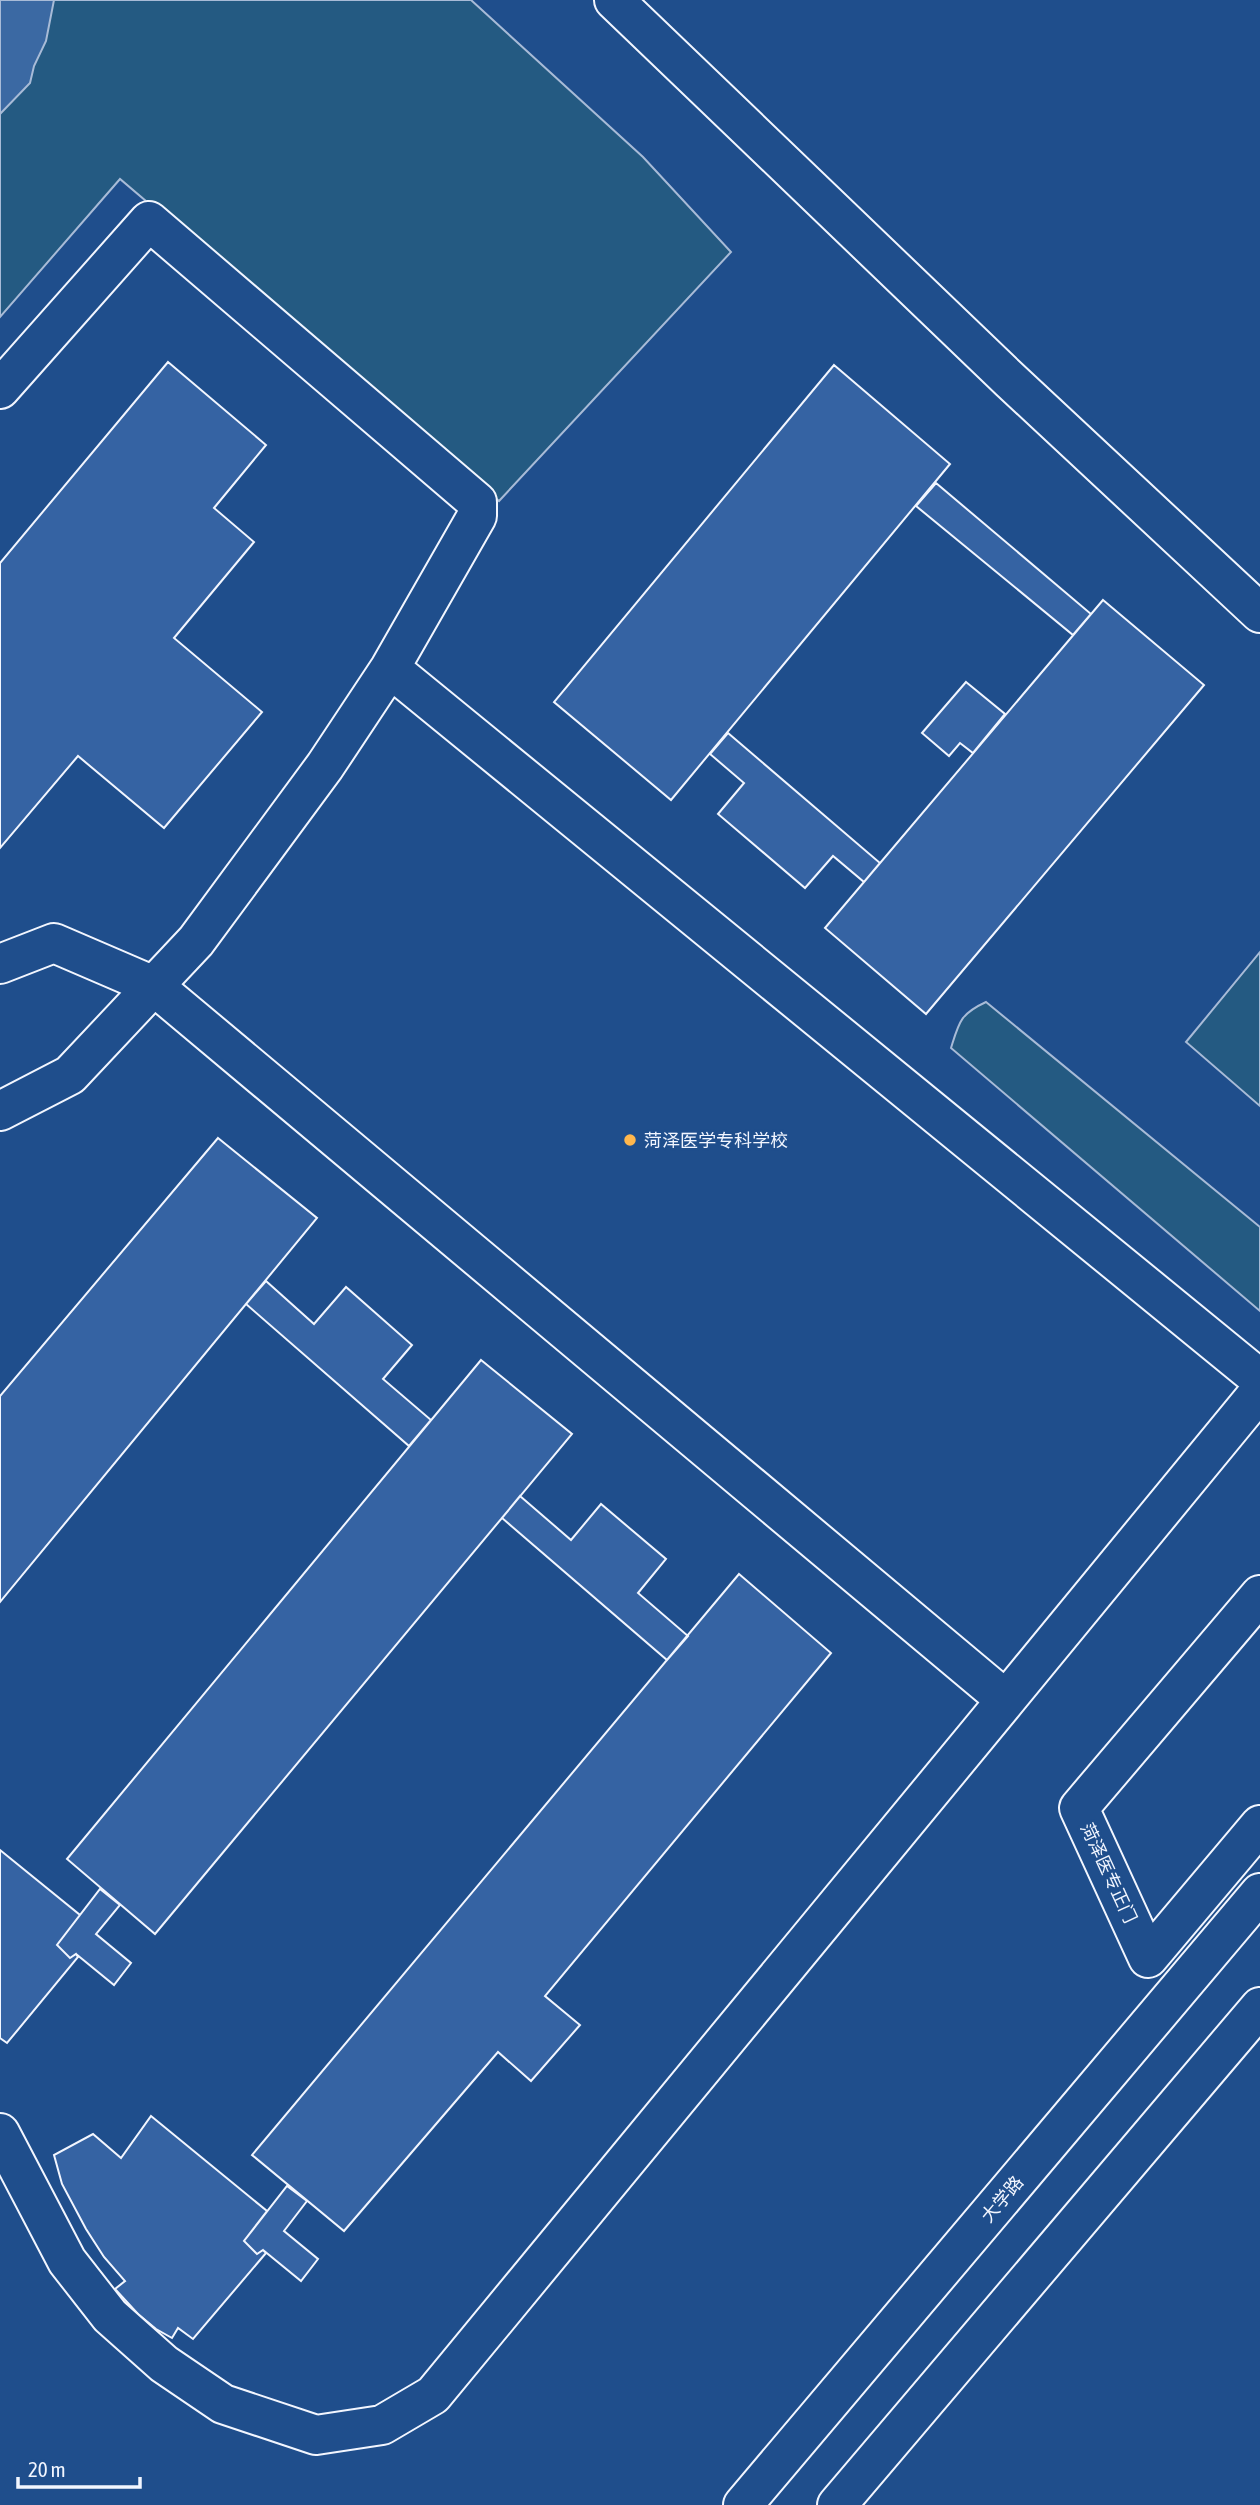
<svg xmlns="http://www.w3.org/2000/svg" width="1260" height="2505" font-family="'Asap Condensed','Noto Sans SC',sans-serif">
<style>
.green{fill:#245a82;stroke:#a8bbd7;stroke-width:2}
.water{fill:#3b69a3;stroke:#a8bbd7;stroke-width:2}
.building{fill:#3563a3;stroke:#f2f6ff;stroke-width:2}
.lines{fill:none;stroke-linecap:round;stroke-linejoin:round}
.minor-casing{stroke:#f2f6ff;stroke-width:42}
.major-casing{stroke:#f2f6ff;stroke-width:42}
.minor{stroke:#1f4e8c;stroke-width:38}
.major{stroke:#1f4e8c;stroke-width:38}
.poi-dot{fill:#ffb74d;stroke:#1f4e8c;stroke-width:2.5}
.labels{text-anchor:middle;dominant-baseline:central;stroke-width:5;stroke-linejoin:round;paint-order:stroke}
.poi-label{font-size:18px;fill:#f2f6ff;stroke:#1f4e8c;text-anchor:start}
.street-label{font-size:18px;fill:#f2f6ff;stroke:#1f4e8c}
</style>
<rect width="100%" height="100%" fill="#1f4e8c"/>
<path class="green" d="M0 0H471L643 157 731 252 499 501 120 179 0 317Z
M1260 952V1106L1186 1042Z
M986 1002 1260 1227V1311L951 1048C959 1022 960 1014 986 1002Z"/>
<path class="water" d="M0 0H54L46 41 34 66 30 83 0 114Z"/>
<path class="building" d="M168 362 266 445 214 508 254 542 174 638 262 712 164 828 78 756 0 848V563Z
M834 365 950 464 671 800 554 702Z
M936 483 1091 614 1073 635 916 506Z
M1103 600 1204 685 926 1014 825 928Z
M966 682 1005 714 973 753 960 743 949 756 922 733Z
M728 733 880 863 864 882 833 856 805 888 718 814 744 783 710 754Z
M218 1138 317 1218 0 1602V1396Z
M266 1281 314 1324 346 1287 412 1345 383 1379 431 1420 409 1446 246 1304Z
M481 1360 572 1434 155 1934 67 1859Z
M520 1496 571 1540 601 1504 666 1559 638 1593 688 1636 667 1660 502 1518Z
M739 1574 831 1653 545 1996 580 2025 531 2081 498 2052 344 2231 252 2155Z
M0 1850 80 1915 57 1945 70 1958 76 1954 78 1957 7 2043 0 2038Z
M100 1889 120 1905 96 1934 131 1963 114 1985 76 1954 70 1958 57 1945Z
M151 2116 267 2211 244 2241 257 2254 263 2250 266 2253 193 2339 178 2328 172 2338 156 2329 138 2314 115 2289 125 2281 104 2257 86 2229 62 2184 54 2155 93 2134 121 2158Z
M287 2186 307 2201 284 2231 318 2259 301 2281 263 2250 257 2254 244 2241Z"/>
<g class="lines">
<defs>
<path id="minor" d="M614 0 1010 380 1260 613
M0 389 149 221 477 502V516L390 668 325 766 196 941 70 1075 0 1111
M390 668 1260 1379
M0 964 54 943 154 986 1006 1700 433 2395 382 2425 316 2435 223 2404 164 2364 110 2316 67 2261 0 2133
M1260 1595 1079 1808 1148 1958 1260 1825
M1006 1700 1260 1391"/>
<path id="major" d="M743 2505 1260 1893
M837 2505 1260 2007"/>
</defs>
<use href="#minor" class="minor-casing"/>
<use href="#major" class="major-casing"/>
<use href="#minor" class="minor"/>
<use href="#major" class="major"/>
</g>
<circle class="poi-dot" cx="630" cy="1140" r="7"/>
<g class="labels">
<g class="poi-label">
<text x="644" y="1140">菏泽医学专科学校</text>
</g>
<g class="street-label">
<text transform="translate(1109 1873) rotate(65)">菏泽医专正门</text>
<text transform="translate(1002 2199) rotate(-50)">大学路</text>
</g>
</g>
<path d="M18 2477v10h122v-10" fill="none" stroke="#f2f6ff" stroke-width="3.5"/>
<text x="28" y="2477" font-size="21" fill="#f2f6ff" stroke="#1f4e8c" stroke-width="5" paint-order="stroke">20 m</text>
</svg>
